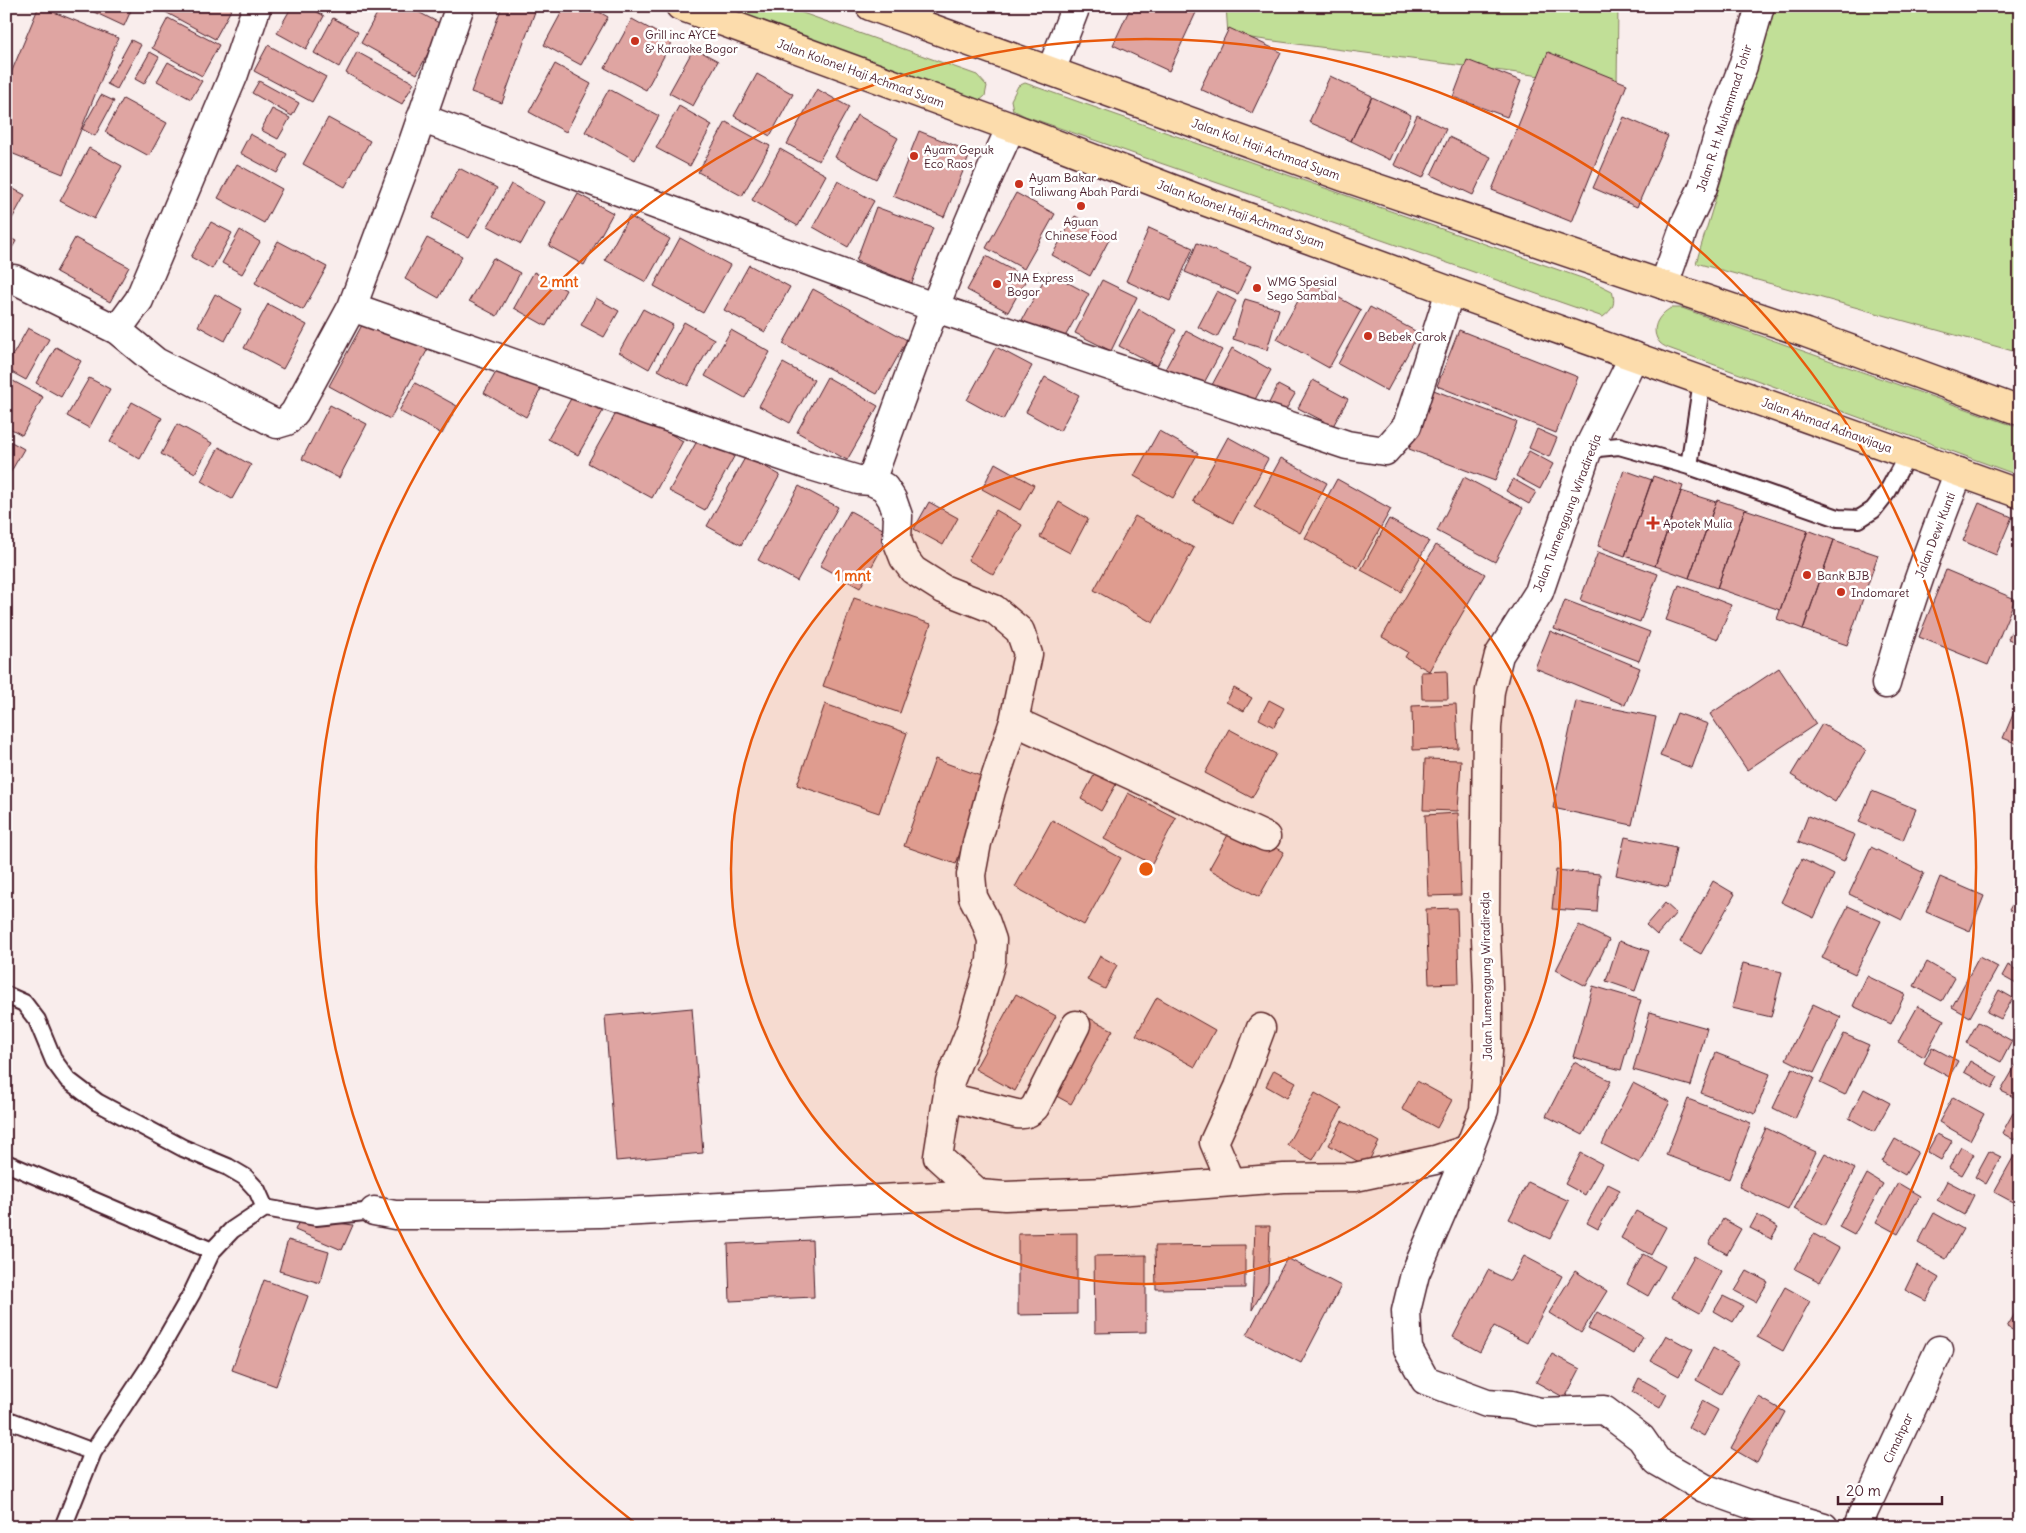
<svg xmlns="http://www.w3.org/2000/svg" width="2026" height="1533" font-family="Delius,sans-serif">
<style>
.green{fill:#c1df97;stroke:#867f61}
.building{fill:#dfa5a2;stroke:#4a1f2b}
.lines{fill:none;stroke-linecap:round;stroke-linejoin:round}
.service-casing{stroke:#4a1f2b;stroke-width:20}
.minor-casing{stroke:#4a1f2b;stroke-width:31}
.tertiary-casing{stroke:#4a1f2b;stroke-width:31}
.primary-casing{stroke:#4a1f2b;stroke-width:31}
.service{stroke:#fff;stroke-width:16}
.minor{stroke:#fff;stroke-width:28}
.tertiary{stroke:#fff;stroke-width:28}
.primary{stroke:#fcdcac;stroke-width:28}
.ring{fill:none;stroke:#e8590c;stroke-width:2.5}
.poi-dot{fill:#c8321e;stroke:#fff;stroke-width:2}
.labels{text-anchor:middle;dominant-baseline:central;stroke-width:5;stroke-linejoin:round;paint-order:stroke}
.poi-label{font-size:12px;fill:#4a1f2b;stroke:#fff;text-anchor:start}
.street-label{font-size:12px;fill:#4a1f2b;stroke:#fff}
.centre{fill:#e8590c;stroke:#fff;stroke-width:2.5}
.ring-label{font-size:15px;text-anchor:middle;font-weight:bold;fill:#e8590c;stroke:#fff;stroke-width:5;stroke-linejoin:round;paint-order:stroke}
</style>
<rect width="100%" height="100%" fill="#f9edec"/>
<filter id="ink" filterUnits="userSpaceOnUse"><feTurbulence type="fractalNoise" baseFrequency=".02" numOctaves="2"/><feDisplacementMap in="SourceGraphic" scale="10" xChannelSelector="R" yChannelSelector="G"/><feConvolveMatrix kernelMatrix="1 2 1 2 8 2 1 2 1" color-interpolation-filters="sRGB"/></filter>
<g filter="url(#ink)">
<path class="green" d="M708 6H783L977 75 987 86 985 96 976 104Z
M1226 6H1618L1617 86 1228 35Z
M1774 6H2020V353L1696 263Z
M1025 83 1596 283 1612 291C1616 304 1613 309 1603 317L1025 116 1013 110 1011 100 1018 86Z
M1671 308H1682L2020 428V476L1671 349C1668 348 1663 346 1660 343 1649 330 1658 315 1671 308Z"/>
<path class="building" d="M39 6 118 38 63 174 6 151V85Z
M81 6H133L124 26Z
M159 6H233L215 39 158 8Z
M292 6H307L324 16 306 49 277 33Z
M381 6H407L443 25 417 74 361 43Z
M502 6H537L502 103 471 92Z
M565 6H589L608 17 581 65 544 45Z
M1131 6H1199L1169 71 1113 45Z
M168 18 219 45 202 76 152 48Z
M333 18 358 32 339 67 314 53Z
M632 19 672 41 646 90 605 68Z
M1229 28 1281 52 1252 113 1200 89Z
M131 40 141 45 117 89 107 84Z
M268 45 326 77 312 102 254 71Z
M694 48 718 61 693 106 669 93Z
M150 52 159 57 144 84 135 79Z
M357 52 414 83 402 104 346 73Z
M1548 52 1627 84 1572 222 1492 190Z
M1467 60 1521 81 1507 117 1453 97Z
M168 62 202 81 191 99 157 81Z
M555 64 591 84 566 132 529 112Z
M757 74 793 94 770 136 734 116Z
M1330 76 1372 96 1351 141 1309 122Z
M259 81 299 103 292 116 252 93Z
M609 89 659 116 635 160 585 132Z
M817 89 849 107 819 161 787 144Z
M101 95 114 101 95 136 82 129Z
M1372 97 1411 115 1390 160 1351 141Z
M123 99 167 123 149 156 105 132Z
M679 106 712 125 690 166 656 148Z
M272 109 290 118 278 139 261 130Z
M857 115 898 138 876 179 835 157Z
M1417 115 1446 129 1423 178 1394 165Z
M1624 117 1668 136 1637 207 1593 188Z
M328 118 370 141 345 187 303 164Z
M726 122 770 146 742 196 698 172Z
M919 131 971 152 944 217 893 196Z
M250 134 287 154 277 173 240 153Z
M1449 137 1491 157 1473 195 1431 175Z
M89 148 122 166 94 219 60 201Z
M780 149 826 175 798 226 752 200Z
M237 164 282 189 264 223 218 198Z
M459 168 497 188 469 238 432 218Z
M838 181 874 201 848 247 813 227Z
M511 184 544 202 521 244 488 226Z
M6 185 25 195 7 228H6Z
M1016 193 1055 214 1024 269 986 248Z
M578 194 613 213 584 265 549 246Z
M876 207 933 228 912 283 856 261Z
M629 216 670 239 646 282 605 260Z
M1075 216 1111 236 1090 276 1052 255Z
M211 222 232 233 212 269 191 257Z
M1149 228 1193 248 1170 301 1126 281Z
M240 230 260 242 242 274 222 263Z
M6 236 16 241 6 259Z
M75 238 129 267 110 302 56 272Z
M427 238 462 256 439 298 405 279Z
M680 238 730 265 703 313 654 286Z
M278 241 327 267 303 310 255 283Z
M1197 243 1251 266 1238 294 1185 272Z
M986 256 1027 278 1008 312 967 290Z
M493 258 520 273 497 316 469 301Z
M749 265 790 287 765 332 724 310Z
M534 272 566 290 546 326 514 308Z
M1048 272 1089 294 1062 342 1022 320Z
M1102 280 1137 297 1111 351 1075 333Z
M1309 281 1361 310 1329 368 1277 339Z
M813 289 907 340 877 394 783 344Z
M1217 291 1236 301 1217 337 1198 327Z
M215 294 242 309 225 341 198 326Z
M596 298 619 311 604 337 581 325Z
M1245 299 1279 309 1267 350 1233 339Z
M268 304 307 325 283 369 244 348Z
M1370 307 1419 333 1387 391 1338 364Z
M643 309 673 325 649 369 619 352Z
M1139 309 1176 330 1157 366 1119 346Z
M368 314 429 347 390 419 329 386Z
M684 322 714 339 688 386 658 370Z
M28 328 49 339 26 380 6 369V367Z
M731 330 770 352 745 398 705 376Z
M1459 330 1578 377 1556 433 1437 386Z
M1186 331 1222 350 1199 392 1163 373Z
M56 347 81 361 61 397 36 383Z
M996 347 1032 366 1003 420 967 400Z
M1232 348 1271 370 1251 407 1212 385Z
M783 363 814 380 790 423 759 406Z
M499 367 541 389 526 417 484 393Z
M827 377 878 406 847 460 797 432Z
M1045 377 1079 395 1060 431 1026 412Z
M89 378 110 389 89 428 67 416Z
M1313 380 1348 399 1333 426 1298 408Z
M13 381 43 397 22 435 6 426V393Z
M415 383 457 406 442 434 399 411Z
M1278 385 1295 394 1281 418 1266 409Z
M577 388 607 404 578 455 548 439Z
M1431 389 1517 422 1495 481 1409 449Z
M132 402 162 418 140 459 110 442Z
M330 405 367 424 339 478 302 459Z
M620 406 683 441 652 498 588 463Z
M177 424 212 443 195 473 161 454Z
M1537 429 1557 438 1549 457 1529 448Z
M1159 431 1198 453 1173 498 1134 476Z
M701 434 736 453 705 510 669 491Z
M1228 437 1268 459 1233 523 1193 501Z
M6 439 24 449 6 480Z
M219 447 251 465 232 499 201 481Z
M1529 451 1553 464 1540 489 1516 476Z
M746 456 780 475 741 545 707 526Z
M1281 458 1327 483 1300 533 1254 507Z
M995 463 1034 485 1020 510 982 489Z
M1624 470 1652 480 1625 556 1598 546Z
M1653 476 1683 486 1655 566 1625 556Z
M1464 477 1523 508 1495 562 1437 531Z
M1337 479 1391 509 1358 568 1305 538Z
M1513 479 1536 492 1529 504 1506 491Z
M799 486 838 507 797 581 758 560Z
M1681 491 1716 502 1689 578 1655 566Z
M1717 500 1745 509 1717 588 1689 578Z
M929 502 958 518 943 545 914 529Z
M1059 502 1088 519 1070 553 1040 537Z
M1979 503 2012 517 1996 555 1963 541Z
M1745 509 1808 530 1780 610 1717 588Z
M996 510 1022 525 994 575 968 560Z
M850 511 890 533 860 588 820 566Z
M1135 516 1194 548 1153 623 1094 590Z
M1389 519 1429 541 1401 592 1361 570Z
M1808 530 1834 540 1803 629 1777 619Z
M1834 540 1878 555 1847 645 1803 630Z
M1436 545 1485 574 1429 671 1405 657 1408 652 1382 637Z
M1598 552 1658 574 1640 622 1580 600Z
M1946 570 2015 599 1988 665 1919 637Z
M1679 585 1731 605 1718 639 1666 620Z
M854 598 931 624 900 713 823 686Z
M1565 600 1650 632 1639 661 1554 629Z
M2020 612V644L2008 639Z
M1550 631 1640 668 1625 705 1535 668Z
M1779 668 1816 724 1747 770 1710 714Z
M1447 671 1448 699H1422L1421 672Z
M1234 688 1252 698 1244 711 1226 702Z
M2020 698V745L2003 738Z
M1269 700 1284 708 1274 727 1259 719Z
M1576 701 1656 717 1632 825 1553 808Z
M825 704 907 733 879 813 797 785Z
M1456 704 1458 748 1413 750 1412 706Z
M1677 713 1708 724 1692 768 1660 756Z
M1822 724 1866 750 1835 802 1791 775Z
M1229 729 1276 754 1252 798 1205 773Z
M935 759 986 778 956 864 904 846Z
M1425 759 1461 760 1458 811 1423 810Z
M1097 770 1118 781 1101 811 1081 799Z
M1872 791 1916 809 1903 840 1859 822Z
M1128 793 1176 818 1152 864 1104 839Z
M1458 813 1461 895 1428 896 1425 815Z
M1808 816 1855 835 1844 861 1798 842Z
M1052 820 1121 858 1084 925 1015 887Z
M1234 824 1284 852 1259 897 1209 869Z
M1625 837 1676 848 1668 887 1616 875Z
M1871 847 1924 873 1902 920 1849 894Z
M1802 859 1834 875 1814 918 1781 902Z
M1556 870 1600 874 1597 912 1552 909Z
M1940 877 1984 896 1970 931 1926 912Z
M1713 881 1735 894 1701 954 1680 942Z
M2020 891V916L2009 910Z
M1665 903 1676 913 1657 935 1646 925Z
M1848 906 1881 921 1855 974 1822 958Z
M1457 908 1459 983 1429 984 1426 909Z
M1579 925 1609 940 1586 986 1556 970Z
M2020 935V953L2012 948Z
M1619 941 1649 951 1635 991 1606 981Z
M1100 956 1117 965 1105 989 1087 980Z
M1979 957 1998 967 1970 1017 1952 1007Z
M1927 962 1955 978 1942 1001 1914 986Z
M1743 963 1782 972 1771 1017 1732 1008Z
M2008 965 2020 972 2018 985 2002 976Z
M1867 976 1905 994 1891 1024 1853 1006Z
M1593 986 1641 1000 1621 1070 1573 1057Z
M1999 990 2013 998 2001 1019 1987 1012Z
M1016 994 1056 1016 1015 1091 975 1069Z
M1157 997 1215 1030 1195 1067 1136 1035Z
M1813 1004 1841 1017 1814 1073 1786 1059Z
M1918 1006 1944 1020 1924 1057 1898 1042Z
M692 1008 703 1153 616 1161 605 1016Z
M1650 1012 1707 1028 1691 1086 1633 1070Z
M1089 1018 1113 1030 1071 1104 1049 1092Z
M1978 1022 2012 1041 2001 1062 1966 1043Z
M1844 1034 1869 1045 1845 1095 1820 1083Z
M1932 1047 1958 1061 1949 1077 1924 1063Z
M1716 1053 1770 1074 1755 1114 1701 1093Z
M2020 1058V1100L2001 1091Z
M1970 1061 1998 1077 1992 1088 1964 1072Z
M1574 1062 1611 1081 1583 1135 1546 1116Z
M1792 1068 1814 1078 1795 1119 1773 1108Z
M1274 1070 1296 1082 1287 1098 1266 1086Z
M1417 1081 1452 1100 1437 1128 1402 1109Z
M1633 1083 1670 1102 1639 1163 1602 1144Z
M1864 1089 1890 1103 1874 1132 1849 1118Z
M1315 1093 1342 1108 1313 1160 1287 1145Z
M1953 1097 1984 1114 1970 1140 1939 1122Z
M1688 1099 1751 1123 1729 1179 1666 1155Z
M2013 1113 2020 1117V1131L2014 1140 2002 1133Z
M1342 1121 1379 1142 1366 1166 1329 1145Z
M1766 1128 1816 1152 1788 1210 1739 1187Z
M1937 1134 1952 1141 1941 1160 1927 1152Z
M1895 1139 1918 1152 1905 1175 1882 1162Z
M1961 1147 1974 1154 1962 1175 1949 1168Z
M1989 1151 2001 1157 1986 1184 1975 1177Z
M1581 1153 1602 1164 1585 1195 1565 1184Z
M1825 1153 1855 1169 1824 1226 1794 1209Z
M2014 1156 2020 1160V1206L1994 1192Z
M1867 1174 1883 1184 1854 1235 1839 1227Z
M1947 1181 1974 1195 1964 1215 1937 1200Z
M1528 1182 1569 1201 1550 1239 1509 1219Z
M1898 1183 1920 1196 1898 1234 1876 1222Z
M1608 1184 1620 1190 1598 1229 1587 1223Z
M1636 1211 1666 1227 1651 1255 1621 1238Z
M1934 1213 1963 1229 1946 1259 1918 1243Z
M1757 1215 1778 1227 1771 1239 1750 1228Z
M300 1219 317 1220 353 1225 342 1250 295 1230Z
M1723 1219 1741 1229 1727 1254 1709 1244Z
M1255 1226H1270L1268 1282 1252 1310Z
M1077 1233V1314L1018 1315V1234Z
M1814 1234 1839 1248 1820 1282 1795 1269Z
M288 1240 329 1252 320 1283 279 1271Z
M812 1240 814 1297 730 1301 728 1244Z
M1245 1245V1288L1156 1289 1155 1246Z
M1643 1254 1665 1266 1648 1296 1627 1284Z
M1146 1255V1332L1095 1333 1094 1256Z
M1524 1256 1562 1276 1527 1343 1494 1326 1480 1352 1453 1337 1488 1270 1510 1281Z
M1694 1256 1722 1271 1700 1313 1671 1297Z
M1287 1258 1341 1286 1301 1363 1247 1335Z
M1917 1265 1939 1278 1926 1301 1905 1290Z
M1575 1271 1607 1291 1581 1333 1549 1313Z
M1747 1271 1768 1282 1756 1302 1735 1291Z
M264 1280 308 1296 276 1386 232 1370Z
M1785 1287 1810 1301 1783 1351 1757 1337Z
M1723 1296 1743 1306 1733 1322 1714 1311Z
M2020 1305V1334L2007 1327Z
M1597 1312 1643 1337 1634 1354 1588 1329Z
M1666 1335 1693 1350 1679 1376 1651 1361Z
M1713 1348 1739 1363 1721 1394 1696 1380Z
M1552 1354 1580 1369 1565 1398 1536 1382Z
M1639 1378 1667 1394 1660 1408 1632 1392Z
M1759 1397 1785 1412 1757 1463 1731 1448Z
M1702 1401 1718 1410 1704 1436 1688 1427Z"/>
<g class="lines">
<defs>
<path id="service" d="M1702 381 1689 466 1838 518 1859 519 1873 510 1888 491 1908 454
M1588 449 1619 446 1689 466
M6 995 24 1003 37 1020 54 1061 68 1080 97 1102 183 1148 228 1167 245 1177 257 1190 265 1208 232 1230 212 1251 192 1293 153 1361 93 1452 63 1527
M6 1163 212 1251
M265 1208 316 1217 374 1211
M6 1419 93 1452"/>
<path id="minor" d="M257 6 234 74 139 300 117 330 156 362 277 424 287 421 295 412 352 307 408 157 460 6
M1051 71 1076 6
M421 118 933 307 1347 445 1385 451 1407 426 1450 291
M6 282 14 279 117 330
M352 307 656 413 808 465 858 480 871 481 884 487 892 499 898 516 897 540 904 558 913 570 943 589 994 609 1020 631 1028 654 1014 721 991 791 977 843 971 875 973 897 985 920 992 940 991 961 971 1029 950 1081 938 1157 979 1194
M871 481C914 361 957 242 1011 127
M1886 684C1906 611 1931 542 1959 472
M1014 721 1266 837
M948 1097 1017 1114C1026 1115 1029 1113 1035 1107L1076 1025
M1231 1182 1214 1142 1239 1087 1261 1028
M374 1211 395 1215H496L600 1213 979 1194 1005 1196 1105 1192 1284 1178 1355 1177 1435 1160 1469 1149
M1858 1527 1864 1511 1939 1350"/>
<path id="tertiary" d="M1664 285 1685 225 1703 187 1723 119 1743 66 1760 6
M1634 356 1588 449 1539 592 1499 655 1490 691 1487 728 1485 914 1488 986V1051L1484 1110 1469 1149 1415 1274 1406 1311 1408 1349 1425 1380 1487 1403 1512 1405 1540 1412 1604 1410 1641 1438 1657 1461 1704 1488 1769 1511 1824 1527"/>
<path id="primary" d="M680 6 1011 127 1204 201 1450 291 2020 494
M870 6 1344 177 1806 333 2020 411"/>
</defs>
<use href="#service" class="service-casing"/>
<use href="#minor" class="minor-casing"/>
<use href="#tertiary" class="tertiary-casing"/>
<use href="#primary" class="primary-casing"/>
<use href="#service" class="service"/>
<use href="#minor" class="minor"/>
<use href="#tertiary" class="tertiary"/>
<use href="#primary" class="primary"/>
</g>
</g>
<circle cx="1146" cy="869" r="415" fill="#e8590c" fill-opacity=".12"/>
<g class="ring">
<circle cx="1146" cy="869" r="415"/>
<path d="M635 1523A830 830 0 1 1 1657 1523"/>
</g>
<g class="poi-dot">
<circle cx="635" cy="41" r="5"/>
<circle cx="914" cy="156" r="5"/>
<circle cx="1019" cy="184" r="5"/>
<circle cx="1081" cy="206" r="5"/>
<circle cx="997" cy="284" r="5"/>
<circle cx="1257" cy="288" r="5"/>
<circle cx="1368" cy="336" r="5"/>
<path d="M1650.5 515.5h5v5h5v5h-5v5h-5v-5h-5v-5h5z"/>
<circle cx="1807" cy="575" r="5"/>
<circle cx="1841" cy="592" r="5"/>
</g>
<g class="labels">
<g class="poi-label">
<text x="645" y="34">Grill inc AYCE<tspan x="645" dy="14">&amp; Karaoke Bogor</tspan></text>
<text x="924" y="149">Ayam Gepuk<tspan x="924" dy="14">Eco Raos</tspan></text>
<text x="1029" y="177">Ayam Bakar<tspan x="1029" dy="14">Taliwang Abah Pardi</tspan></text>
<text x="1081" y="221" text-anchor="middle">Aguan<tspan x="1081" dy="14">Chinese Food</tspan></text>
<text x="1007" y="277">JNA Express<tspan x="1007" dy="14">Bogor</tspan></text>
<text x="1267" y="281">WMG Spesial<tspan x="1267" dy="14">Sego Sambal</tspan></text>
<text x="1378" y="336">Bebek Carok</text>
<text x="1663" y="523">Apotek Mulia</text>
<text x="1817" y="575">Bank BJB</text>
<text x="1851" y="592">Indomaret</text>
</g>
<g class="street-label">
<text transform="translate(861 73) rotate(20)">Jalan Kolonel Haji Achmad Syam</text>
<text transform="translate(1724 118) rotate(-72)">Jalan R. H. Muhammad Tohir</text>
<text transform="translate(1266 149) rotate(20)">Jalan Kol. Haji Achmad Syam</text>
<text transform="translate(1241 214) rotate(20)">Jalan Kolonel Haji Achmad Syam</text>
<text transform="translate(1827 425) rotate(20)">Jalan Ahmad Adnawijaya</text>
<text transform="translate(1567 513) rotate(-69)">Jalan Tumenggung Wiradiredja</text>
<text transform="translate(1935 535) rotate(-69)">Jalan Dewi Kunti</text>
<text transform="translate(1486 976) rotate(-91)">Jalan Tumenggung Wiradiredja</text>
<text transform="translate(1898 1438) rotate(-65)">Cimahpar</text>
</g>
</g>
<circle cx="1146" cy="869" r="8" class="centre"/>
<g class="ring-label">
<text x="559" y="287">2 mnt</text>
<text x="853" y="581">1 mnt</text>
</g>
<rect width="2026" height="1533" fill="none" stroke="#fff" stroke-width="25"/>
<rect x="12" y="12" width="2001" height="1508" fill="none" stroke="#4a1f2b" stroke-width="2" filter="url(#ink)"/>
<path d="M1838 1496v8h104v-8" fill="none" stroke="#4a1f2b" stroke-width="2.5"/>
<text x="1846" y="1496" font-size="15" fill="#4a1f2b" stroke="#ffffff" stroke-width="4" paint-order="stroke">20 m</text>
</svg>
